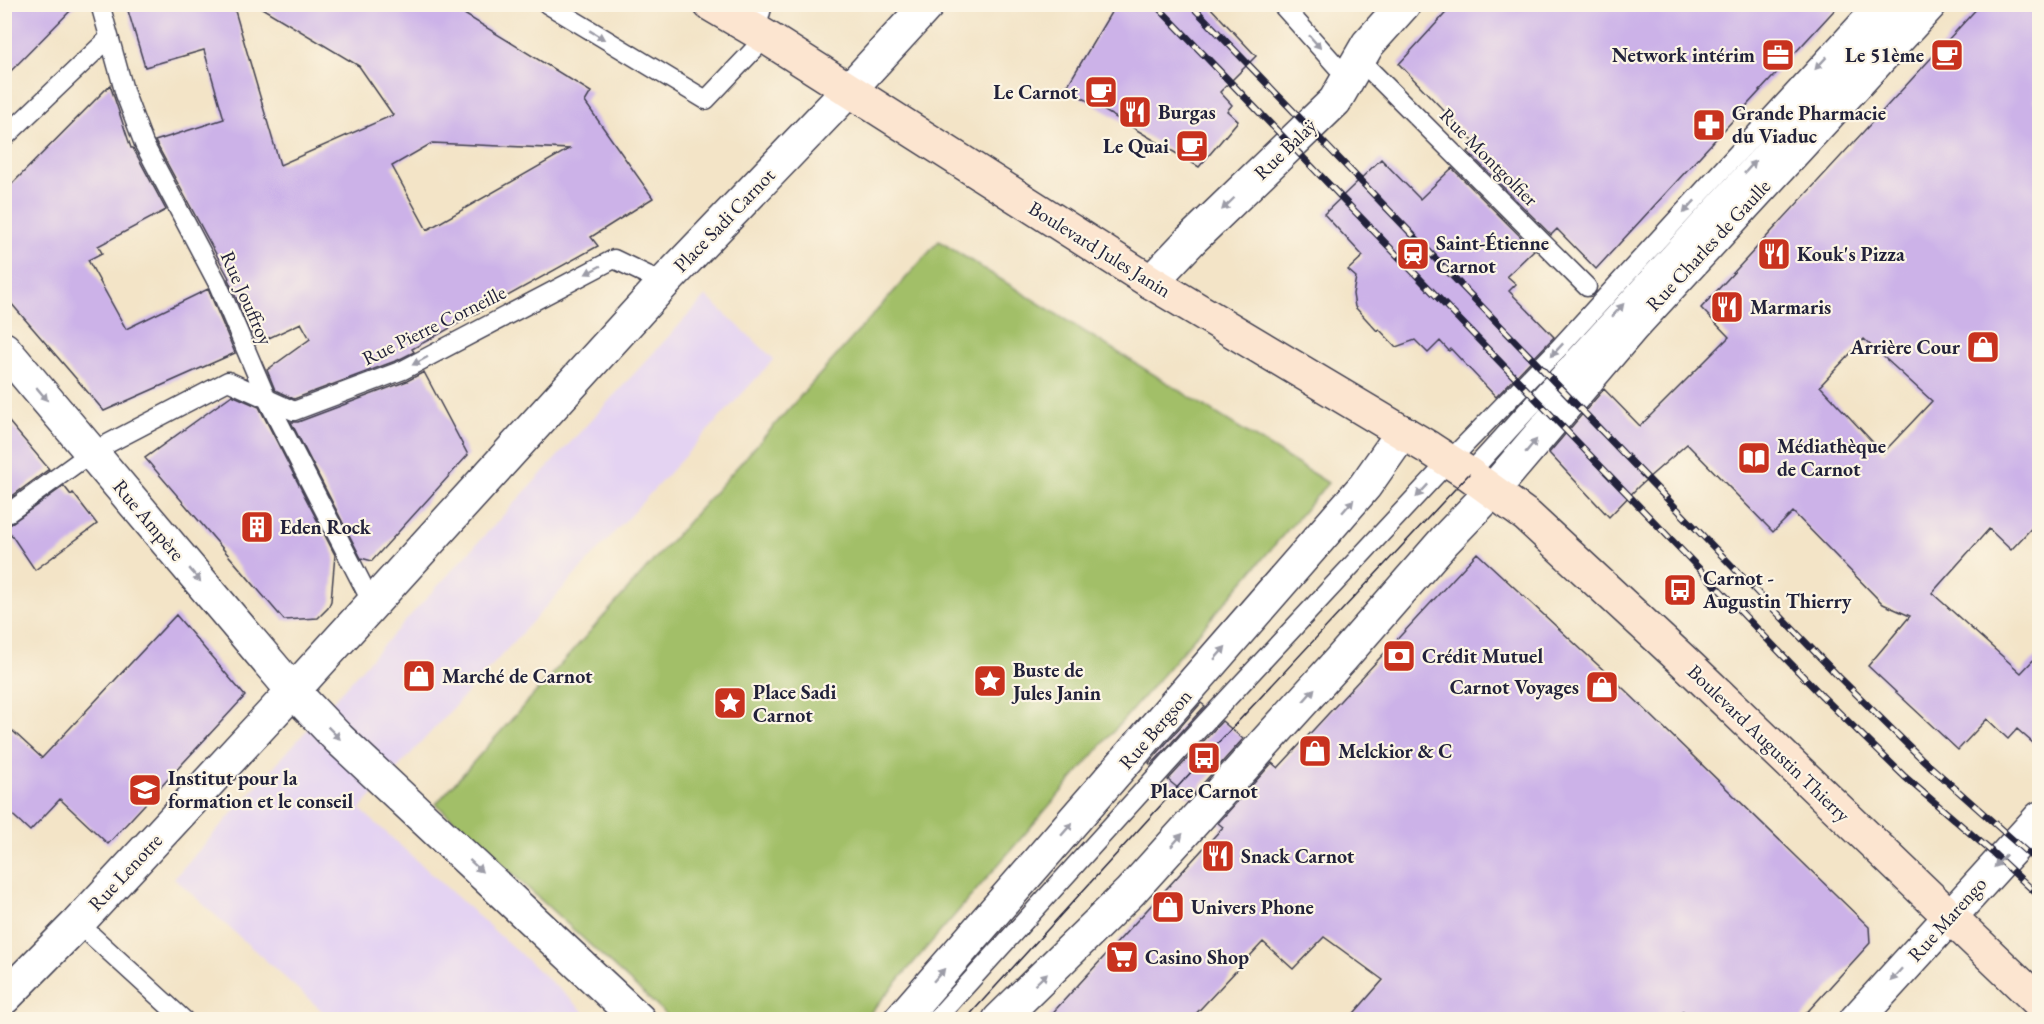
<svg xmlns="http://www.w3.org/2000/svg" width="2044" height="1024" font-family="'EB Garamond',serif">
<style>
.built{fill:#e4d3f2}
.green{fill:#a2bf67;stroke:#627051;stroke-width:1.5}
.building{fill:#ccb2e8;fill-rule:evenodd}
.lines{fill:none;stroke-linecap:round;stroke-linejoin:round}
.service-casing{stroke:#413f50;stroke-width:21}
.minor-casing{stroke:#413f50;stroke-width:36}
.secondary-casing{stroke:#413f50;stroke-width:36}
.service{stroke:#fff;stroke-width:18}
.minor{stroke:#fff;stroke-width:33}
.secondary{stroke:#fce5d0;stroke-width:33}
.tram{stroke:#22223b;stroke-width:1.5}
.rail-casing{stroke:#22223b;stroke-width:7}
.rail{stroke:#fcf5e5;stroke-width:4.5;stroke-dasharray:14;stroke-linecap:butt}
.oneway{fill:#9c9ca7}
.labels{text-anchor:middle;dominant-baseline:central;stroke-width:4.5;stroke-linejoin:round;paint-order:stroke}
.poi-label{font-size:20px;font-weight:bold;fill:#22223b;stroke:#fcf5e5;text-anchor:start}
.street-label{font-size:20px;fill:#22223b;stroke:#fcf5e5}
</style>
<rect width="100%" height="100%" fill="#fcf5e5"/>
<filter id="ink" filterUnits="userSpaceOnUse"><feTurbulence type="fractalNoise" baseFrequency=".0167" numOctaves="2"/><feDisplacementMap in="SourceGraphic" scale="12" xChannelSelector="R" yChannelSelector="G"/><feConvolveMatrix kernelMatrix="1 2 1 2 8 2 1 2 1" color-interpolation-filters="sRGB"/></filter>
<filter id="wash" filterUnits="userSpaceOnUse"><feTurbulence type="fractalNoise" baseFrequency=".008" numOctaves="4" result="noise"/><feDisplacementMap in="SourceGraphic" scale="24" xChannelSelector="R" yChannelSelector="G"/><feGaussianBlur stdDeviation="1.35" result="paint"/><feColorMatrix in="noise" values="0 0 0 0 0 0 0 0 0 0 0 0 0 0 0 0 0 1.4 0 .05"/><feComposite in="paint" operator="in"/></filter>
<g filter="url(#wash)">
<rect width="100%" height="100%" fill="#f3e4c7"/>
<path class="built" d="M706 296 774 359 360 809 592 1019H331L174 878 384 644Z"/>
<path class="green" d="M939 241 1328 483 865 1019H671L436 804Z"/>
<g id="blocks">
<path class="building" d="M4 4H77L4 78Z
M126 4H233L280 165 393 115 359 66 255 4H448L591 92 585 102 653 198 591 237 598 246 412 349 414 352 398 360 294 399 275 390 267 370 310 339 301 323 256 344 228 279 229 278 155 141 224 119 204 50 145 67ZM432 143 569 149 427 230 392 166Z
M1116 4H1207L1256 56 1220 92 1232 105 1227 111 1238 121 1199 167 1066 88Z
M1454 4H1840L1596 269 1557 229 1551 235 1468 152 1476 144 1399 64Z
M1981 4H2040V93L2033 100 2040 107V519L2011 550 1989 529 1932 593 2021 673 2040 653V749L2017 729 2008 739 1987 719 1958 750 1868 666 1910 616 1883 604 1793 512 1773 532 1687 444 1639 486 1609 517 1549 453 1604 389 1640 426 1729 337 1701 308ZM1864 339 1932 401 1883 453 1820 386Z
M110 85 131 148H133L166 210 98 246 102 253 88 260 126 329 208 289 235 353 104 411 4 295V192Z
M1381 159 1420 199 1452 168 1534 250 1507 276 1516 284 1509 291 1554 337 1496 397 1451 349 1449 351 1440 341 1428 353 1415 340 1396 347 1379 329 1377 331 1355 307 1353 294 1356 277 1348 270 1363 256 1324 214Z
M424 372 468 455 372 561 361 558 291 422H298L407 381Z
M232 395 259 407 335 555 331 601 328 608 318 618 284 620 145 458Z
M4 416 49 469 4 502Z
M64 486 71 495 73 493 97 524 35 570 6 527Z
M1477 553 1625 690 1869 927 1870 943 1800 1020H1693L1683 1011 1676 1020H1348L1383 980 1324 937 1293 969 1263 942 1190 1020H1046L1223 827 1218 823 1272 763 1278 768Z
M176 615 245 696 108 844 60 799 30 831 4 807V723L42 758Z
M1201 703 1205 706 1151 765 1149 763Z
M1222 721 1243 739 1190 798 1168 780Z"/>
</g>
</g>
<g filter="url(#ink)">
<use href="#blocks" fill-opacity="0" stroke="#413f50" stroke-width="1.5"/>
<g class="lines">
<defs>
<path id="service" d="M100 4 125 94 144 144 217 282 267 399 372 603
M547 4 706 100 766 37
M1281 4 1348 79
M756 31 763 4
M1359 59 1587 287
M4 138 109 38
M1469 474 1898 4
M4 516 92 452 228 381 294 411 403 370 614 259 664 283
M78 923 184 1020
M935 1020 1187 742 1449 461 1558 349 1874 4"/>
<path id="minor" d="M1151 282 1191 240 1335 101 1368 44 1404 4
M4 349 293 691 339 739 639 1020
M4 998 78 923 293 691 664 283 849 90 928 4
M900 1020 1365 486 1403 432
M999 1020 1130 892 1342 658 1445 540 1493 490 1632 327 1930 4
M1856 1020 2040 818"/>
<path id="secondary" d="M710 4 766 37 1151 282 1429 448 1469 474 1527 516 1691 668 2040 1003"/>
</defs>
<use href="#service" class="service-casing"/>
<use href="#minor" class="minor-casing"/>
<use href="#secondary" class="secondary-casing"/>
<use href="#service" class="service"/>
<use href="#minor" class="minor"/>
<use href="#secondary" class="secondary"/>
<path class="tram" d="M965 1020 1204 758 1469 474"/>
<defs>
<path id="rail" d="M1155 4 1822 696 1905 777 1992 852 2040 897
M1190 4 1839 677 1921 758 2040 864"/>
</defs>
<use href="#rail" class="rail-casing"/>
<use href="#rail" class="rail"/>
</g>
<defs><path id="oneway-solid" d="M-6-.8H1V-3.2L6.5 0L1 3.2V.8H-6Z" transform="scale(1.5)"/></defs>
<g class="oneway">
<use href="#oneway-solid" transform="translate(597 35) rotate(31)"/>
<use href="#oneway-solid" transform="translate(1315 42) rotate(48)"/>
<use href="#oneway-solid" transform="translate(1821 63) rotate(133)"/>
<use href="#oneway-solid" transform="translate(1750 167) rotate(-48)"/>
<use href="#oneway-solid" transform="translate(1228 204) rotate(136)"/>
<use href="#oneway-solid" transform="translate(1689 207) rotate(133)"/>
<use href="#oneway-solid" transform="translate(593 270) rotate(152)"/>
<use href="#oneway-solid" transform="translate(1618 310) rotate(-48)"/>
<use href="#oneway-solid" transform="translate(1557 350) rotate(133)"/>
<use href="#oneway-solid" transform="translate(420 361) rotate(152)"/>
<use href="#oneway-solid" transform="translate(42 394) rotate(50)"/>
<use href="#oneway-solid" transform="translate(1531 446) rotate(-50)"/>
<use href="#oneway-solid" transform="translate(1422 491) rotate(133)"/>
<use href="#oneway-solid" transform="translate(1348 506) rotate(-49)"/>
<use href="#oneway-solid" transform="translate(195 575) rotate(50)"/>
<use href="#oneway-solid" transform="translate(1220 653) rotate(-49)"/>
<use href="#oneway-solid" transform="translate(1309 695) rotate(-48)"/>
<use href="#oneway-solid" transform="translate(334 733) rotate(45)"/>
<use href="#oneway-solid" transform="translate(1067 829) rotate(-49)"/>
<use href="#oneway-solid" transform="translate(1177 840) rotate(-48)"/>
<use href="#oneway-solid" transform="translate(2000 861) rotate(133)"/>
<use href="#oneway-solid" transform="translate(476 866) rotate(43)"/>
<use href="#oneway-solid" transform="translate(939 975) rotate(-49)"/>
<use href="#oneway-solid" transform="translate(1896 975) rotate(132)"/>
<use href="#oneway-solid" transform="translate(1041 979) rotate(-44)"/>
</g>
</g>
<defs>
<symbol id="office-square" viewBox="-11 -11 22 22"><rect x="-9" y="-9" width="18" height="18" rx="4" fill="#c8321e" stroke="#fcf5e5"/><path d="M-6-3h4V-5.5h4V-3h4V5H-6ZM-1-4.5V-3h2v-1.5ZM-6 0V1H6V0Z" fill="#fff"/></symbol>
<symbol id="cafe-square" viewBox="-11 -11 22 22"><rect x="-9" y="-9" width="18" height="18" rx="4" fill="#c8321e" stroke="#fcf5e5"/><path d="M-5.5-4.5H6V0H3Q3 3.5 0 3.5H-2.5Q-5.5 3.5-5.5 0ZM3-3.2v2h1.7v-2ZM-6 4.5H4V6H-6Z" fill="#fff"/></symbol>
<symbol id="restaurant-square" viewBox="-11 -11 22 22"><rect x="-9" y="-9" width="18" height="18" rx="4" fill="#c8321e" stroke="#fcf5e5"/><path d="M-5-6h1v4h1v-4h1v4h1v-4h1v5L-1.5 .5V6h-2V.5L-5-1ZM5-6V6H3V1.5H1.5Q1.5-4 5-6Z" fill="#fff"/></symbol>
<symbol id="pharmacy-square" viewBox="-11 -11 22 22"><rect x="-9" y="-9" width="18" height="18" rx="4" fill="#c8321e" stroke="#fcf5e5"/><path d="M-2-6h4v4h4v4h-4v4h-4v-4h-4v-4h4Z" fill="#fff"/></symbol>
<symbol id="station-square" viewBox="-11 -11 22 22"><rect x="-9" y="-9" width="18" height="18" rx="4" fill="#c8321e" stroke="#fcf5e5"/><path d="M-3-6H3Q5-6 5-4V2Q5 4 3 4L4.5 6H3L1.5 4h-3L-3 6H-4.5L-3 4Q-5 4-5 2V-4Q-5-6-3-6ZM-3.5-4v3h7v-3ZM-3.5 1v1.5H-2V1ZM2 1v1.5H3.5V1Z" fill="#fff"/></symbol>
<symbol id="shop-square" viewBox="-11 -11 22 22"><rect x="-9" y="-9" width="18" height="18" rx="4" fill="#c8321e" stroke="#fcf5e5"/><path d="M-5-2.5h2.3a2.7 3.5 0 0 1 5.4 0H5L5.5 6h-11ZM-1.5-2.5h3a1.5 2.3 0 0 0-3 0Z" fill="#fff"/></symbol>
<symbol id="library-square" viewBox="-11 -11 22 22"><rect x="-9" y="-9" width="18" height="18" rx="4" fill="#c8321e" stroke="#fcf5e5"/><path d="M-6-4Q-3-5.5-.7-3.5V5Q-3 3-6 4ZM6-4Q3-5.5 .7-3.5V5Q3 3 6 4Z" fill="#fff"/></symbol>
<symbol id="building-square" viewBox="-11 -11 22 22"><rect x="-9" y="-9" width="18" height="18" rx="4" fill="#c8321e" stroke="#fcf5e5"/><path d="M-4-6H4V6H1V3H-1V6H-4ZM-2.5-4.3h1.7v1.8h-1.7ZM.8-4.3h1.7v1.8H.8ZM-2.5-1h1.7V.8h-1.7ZM.8-1h1.7V.8H.8Z" fill="#fff"/></symbol>
<symbol id="bus-square" viewBox="-11 -11 22 22"><rect x="-9" y="-9" width="18" height="18" rx="4" fill="#c8321e" stroke="#fcf5e5"/><path d="M-5-6H5V4H4V6H2V4H-2V6H-4V4H-5ZM-3.5-4V0h7V-4ZM-3.5 1.2v1.5H-2V1.2ZM2 1.2v1.5H3.5V1.2Z" fill="#fff"/></symbol>
<symbol id="bank-square" viewBox="-11 -11 22 22"><rect x="-9" y="-9" width="18" height="18" rx="4" fill="#c8321e" stroke="#fcf5e5"/><path d="M-6-4H6V4H-6ZM0-2.3a2.3 2.3 0 1 0 0 4.6a2.3 2.3 0 1 0 0-4.6Z" fill="#fff"/></symbol>
<symbol id="sight-square" viewBox="-11 -11 22 22"><rect x="-9" y="-9" width="18" height="18" rx="4" fill="#c8321e" stroke="#fcf5e5"/><path d="M0-6L1.8-2.2L6-1.7L2.9 1.2L3.7 5.4L0 3.3L-3.7 5.4L-2.9 1.2L-6-1.7L-1.8-2.2Z" fill="#fff"/></symbol>
<symbol id="university-square" viewBox="-11 -11 22 22"><rect x="-9" y="-9" width="18" height="18" rx="4" fill="#c8321e" stroke="#fcf5e5"/><path d="M0-5L7-2L0 1L-7-2ZM-4 1L0 2.5L4 1V4Q0 6-4 4Z" fill="#fff"/></symbol>
<symbol id="supermarket-square" viewBox="-11 -11 22 22"><rect x="-9" y="-9" width="18" height="18" rx="4" fill="#c8321e" stroke="#fcf5e5"/><path d="M-6-5.5h2.5l.6 2H6L4.5 2H-2.5L-4.4-4H-6ZM-1.5 3.2a1.3 1.3 0 1 0 .1 0ZM3 3.2a1.3 1.3 0 1 0 .1 0Z" fill="#fff"/></symbol>
</defs>
<g fill-rule="evenodd">
<use href="#office-square" x="1759" y="36" width="38" height="38"/>
<use href="#cafe-square" x="1928" y="36" width="38" height="38"/>
<use href="#cafe-square" x="1082" y="73" width="38" height="38"/>
<use href="#restaurant-square" x="1116" y="93" width="38" height="38"/>
<use href="#pharmacy-square" x="1690" y="106" width="38" height="38"/>
<use href="#cafe-square" x="1173" y="127" width="38" height="38"/>
<use href="#station-square" x="1394" y="235" width="38" height="38"/>
<use href="#restaurant-square" x="1755" y="235" width="38" height="38"/>
<use href="#restaurant-square" x="1708" y="288" width="38" height="38"/>
<use href="#shop-square" x="1964" y="328" width="38" height="38"/>
<use href="#library-square" x="1735" y="439" width="38" height="38"/>
<use href="#building-square" x="238" y="508" width="38" height="38"/>
<use href="#bus-square" x="1661" y="571" width="38" height="38"/>
<use href="#bank-square" x="1380" y="637" width="38" height="38"/>
<use href="#shop-square" x="400" y="657" width="38" height="38"/>
<use href="#sight-square" x="971" y="662" width="38" height="38"/>
<use href="#shop-square" x="1583" y="668" width="38" height="38"/>
<use href="#sight-square" x="711" y="684" width="38" height="38"/>
<use href="#shop-square" x="1296" y="732" width="38" height="38"/>
<use href="#bus-square" x="1185" y="739" width="38" height="38"/>
<use href="#university-square" x="126" y="771" width="38" height="38"/>
<use href="#restaurant-square" x="1199" y="837" width="38" height="38"/>
<use href="#shop-square" x="1149" y="888" width="38" height="38"/>
<use href="#supermarket-square" x="1103" y="938" width="38" height="38"/>
</g>
<g class="labels">
<g class="poi-label">
<text x="1755" y="55" text-anchor="end">Network intérim</text>
<text x="1924" y="55" text-anchor="end">Le 51ème</text>
<text x="1078" y="92" text-anchor="end">Le Carnot</text>
<text x="1158" y="112">Burgas</text>
<text x="1732" y="113">Grande Pharmacie<tspan x="1732" dy="23">du Viaduc</tspan></text>
<text x="1169" y="146" text-anchor="end">Le Quai</text>
<text x="1436" y="243">Saint-Étienne<tspan x="1436" dy="23">Carnot</tspan></text>
<text x="1797" y="254">Kouk's Pizza</text>
<text x="1750" y="307">Marmaris</text>
<text x="1960" y="347" text-anchor="end">Arrière Cour</text>
<text x="1777" y="446">Médiathèque<tspan x="1777" dy="23">de Carnot</tspan></text>
<text x="280" y="527">Eden Rock</text>
<text x="1703" y="578">Carnot -<tspan x="1703" dy="23">Augustin Thierry</tspan></text>
<text x="1422" y="656">Crédit Mutuel</text>
<text x="1013" y="670">Buste de<tspan x="1013" dy="23">Jules Janin</tspan></text>
<text x="442" y="676">Marché de Carnot</text>
<text x="1579" y="687" text-anchor="end">Carnot Voyages</text>
<text x="753" y="692">Place Sadi<tspan x="753" dy="23">Carnot</tspan></text>
<text x="1338" y="751">Melckior &amp; C</text>
<text x="168" y="778">Institut pour la<tspan x="168" dy="23">formation et le conseil</tspan></text>
<text x="1204" y="791" text-anchor="middle">Place Carnot</text>
<text x="1241" y="856">Snack Carnot</text>
<text x="1191" y="907">Univers Phone</text>
<text x="1145" y="957">Casino Shop</text>
</g>
<g class="street-label">
<text transform="translate(1285 149) rotate(-44)">Rue Balaÿ</text>
<text transform="translate(1489 157) rotate(45)">Rue Montgolfier</text>
<text transform="translate(724 220) rotate(-46)">Place Sadi Carnot</text>
<text transform="translate(1708 245) rotate(-47)">Rue Charles de Gaulle</text>
<text transform="translate(1100 249) rotate(32)">Boulevard Jules Janin</text>
<text transform="translate(247 298) rotate(66)">Rue Jouffroy</text>
<text transform="translate(434 325) rotate(-26)">Rue Pierre Corneille</text>
<text transform="translate(149 520) rotate(50)">Rue Ampère</text>
<text transform="translate(1155 729) rotate(-49)">Rue Bergson</text>
<text transform="translate(1769 743) rotate(44)">Boulevard Augustin Thierry</text>
<text transform="translate(125 872) rotate(-47)">Rue Lenotre</text>
<text transform="translate(1947 919) rotate(-48)">Rue Marengo</text>
</g>
</g>
<rect width="2044" height="1024" fill="none" stroke="#fcf5e5" stroke-width="24"/>
</svg>
